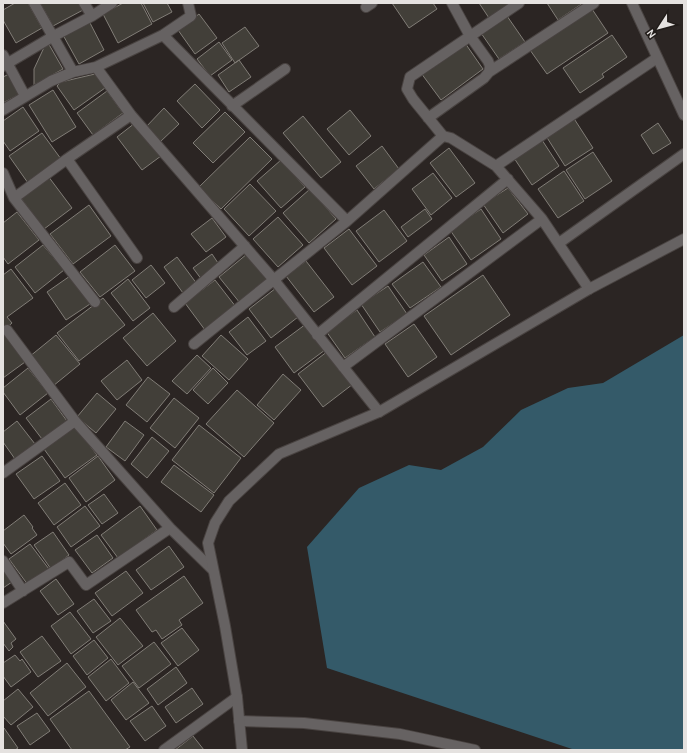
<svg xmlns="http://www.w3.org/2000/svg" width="687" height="753" font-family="Karla,sans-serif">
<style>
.water{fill:#345a69}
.building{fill:#423f39;stroke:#817d77}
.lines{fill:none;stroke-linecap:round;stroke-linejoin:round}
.minor-casing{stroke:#494341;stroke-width:12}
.tertiary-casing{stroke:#494341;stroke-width:12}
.minor{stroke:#666262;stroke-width:10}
.tertiary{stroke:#666262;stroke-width:10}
</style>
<rect width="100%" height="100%" fill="#2b2523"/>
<path class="water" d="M684 335V750H575L327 668 307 547 359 488 409 465 441 470 483 447 521 410 568 388 603 383Z"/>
<path class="building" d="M15 3H28L42 28 16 43 3 20V10Z
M40 3H80L83 10 53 26Z
M123 3H141L152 24 118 43 103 14Z
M143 3H167L172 12 153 22Z
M392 3H433L437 9 409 28Z
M479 3H511L489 18Z
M547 3H583L558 20Z
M592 9 608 33 547 74 530 50Z
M199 14 217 38 195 54 178 30Z
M507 16 525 42 499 59 481 33Z
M89 21 104 50 79 64 63 35Z
M245 27 259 46 235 63 222 43Z
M612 35 627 57 602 74 604 77 580 93 563 68Z
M47 41 63 69 34 85V69Z
M219 42 232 60 210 76 197 59Z
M465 43 483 69 441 100 421 73Z
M239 60 251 77 229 92 218 75Z
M9 74 20 94 3 103V77Z
M95 74 105 88 74 110 57 86 61 82Z
M195 84 220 110 202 128 177 101Z
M53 90 76 127 52 142 29 105Z
M107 91 123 113 93 135 77 113Z
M23 107 39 131 10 151 3 141V121Z
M164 108 179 124 160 142 145 128Z
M350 110 371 136 349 155 327 129Z
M225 112 245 132 213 163 193 143Z
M303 116 341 162 321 178 283 133Z
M573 117 593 148 565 166 546 136Z
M135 123 161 156 142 170 117 137Z
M658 123 671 143 653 154 641 135Z
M42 133 61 159 28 183 9 156Z
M250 137 272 159 221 209 199 187Z
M542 140 559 166 532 185 514 158Z
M382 146 399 169 374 189 356 166Z
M449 148 475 183 456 197 430 163Z
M593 152 612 181 585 199 566 170Z
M281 160 305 187 281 208 257 181Z
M564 171 584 201 558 218 538 189Z
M433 173 452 198 431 215 412 189Z
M48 176 72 208 44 229 20 197Z
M250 184 276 211 249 236 224 209Z
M508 188 528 214 503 233 483 204Z
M310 189 336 219 309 243 283 213Z
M89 205 111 236 73 264 50 234Z
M425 209 432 219 408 237 401 227Z
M481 209 501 239 471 260 450 230Z
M384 210 407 241 379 262 356 231Z
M17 212 39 240 8 264 3 257V223Z
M278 217 303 245 278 267 253 239Z
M212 218 226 237 206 252 191 234Z
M349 229 377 266 352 285 324 248Z
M449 237 467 264 442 281 424 255Z
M43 245 64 270 35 293 15 267Z
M115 245 135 271 100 297 80 272Z
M212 254 220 266 202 280 193 268Z
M247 254 268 280 240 303 219 277Z
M177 257 197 284 183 293 164 267Z
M306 261 334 297 314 312 286 276Z
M423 262 441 287 410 308 392 284Z
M151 265 165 283 146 298 132 280Z
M11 269 33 298 7 317 12 323 3 331V275Z
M483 275 510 315 451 355 424 316Z
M70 276 90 304 66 320 47 292Z
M128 279 150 308 133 321 111 293Z
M215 280 236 307 205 330 185 303Z
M388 286 407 314 380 332 361 304Z
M276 288 298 317 271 338 249 309Z
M103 298 125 325 79 361 57 333Z
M357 310 375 337 345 358 326 331Z
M153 313 176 341 147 366 123 338Z
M248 317 266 341 247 355 229 332Z
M306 324 325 350 294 373 275 347Z
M414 324 437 357 408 377 385 344Z
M3 333H4L25 362 3 378Z
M56 335 80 364 53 386 29 357Z
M221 335 248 359 229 380 202 356Z
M328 351 353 384 323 407 298 374Z
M197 355 211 368 187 394 172 381Z
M127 360 142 380 117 400 101 381Z
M28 368 48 393 20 415 3 392V388Z
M213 368 228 383 208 404 193 390Z
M283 374 301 390 274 420 257 405Z
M148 377 170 394 147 422 126 405Z
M237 390 274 423 244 457 206 424Z
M97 393 116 409 96 433 77 417Z
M174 398 199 418 175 448 150 428Z
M51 399 67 421 42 439 26 418Z
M17 421 35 444 15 459 3 442V432Z
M125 421 144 435 125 461 106 447Z
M199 425 241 458 214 493 172 460Z
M75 426 97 455 65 478 44 449Z
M152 437 169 451 147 478 131 464Z
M42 456 60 481 34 499 16 474Z
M98 456 115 480 86 502 69 478Z
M174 465 214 495 201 512 161 482Z
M65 483 81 505 54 525 38 503Z
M104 494 118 513 102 524 88 505Z
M85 506 100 526 71 547 57 527Z
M140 506 157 530 118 558 101 535Z
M24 515 33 527 32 528 37 535 11 554 3 543V531Z
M53 532 69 555 51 569 34 545Z
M97 535 113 558 92 573 75 550Z
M30 544 49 569 28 585 9 559Z
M169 546 184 567 151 590 136 570Z
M3 569 12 582 3 588Z
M126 571 143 593 112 616 95 593Z
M184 576 203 603 179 620 182 625 162 639 156 630 152 632 136 610Z
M56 579 74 604 58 615 40 591Z
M94 599 111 621 93 633 77 611Z
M70 612 91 639 71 654 51 626Z
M120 618 143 646 118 665 96 637Z
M3 621 16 639 11 643 13 647 9 651 3 643Z
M182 628 199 650 178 666 161 643Z
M42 636 61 661 38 677 20 652Z
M94 640 108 658 87 675 73 656Z
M154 642 171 664 139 688 122 666Z
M15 655 20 661 22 659 31 672 11 687 3 676V663Z
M111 659 129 683 106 701 88 677Z
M67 663 86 687 48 716 30 693Z
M176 667 187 683 158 705 147 689Z
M133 682 149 703 126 720 111 700Z
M192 688 203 704 176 723 165 707Z
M18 689 33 707 11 725 3 716V701Z
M89 691 130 747 125 750H72L50 719Z
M152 706 166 726 145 741 130 721Z
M37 713 50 731 30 745 17 726Z
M4 728 18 748 15 750H3V729Z
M193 736 204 750H175Z"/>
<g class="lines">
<defs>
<path id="minor" d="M34 3 73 72
M84 3 92 16
M366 7 372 3
M163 35 347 221
M3 55 25 96
M3 66 52 37 92 16 112 3
M96 67 131 115 274 280 379 412
M489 72 594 3
M232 106 285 69
M3 110 51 81 73 72 96 67 163 35 191 16 188 3
M428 118 484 78 489 72 490 66 488 61 470 36 452 3
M443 136 413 99 407 89 410 77 519 3
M67 159 137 258
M496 166 657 58
M3 173 14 198 95 302
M14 198 67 159 131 115
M559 243 684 154
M174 307 245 246
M7 330 75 421 170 528 213 570
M317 335 508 179
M194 344 347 221 443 136 451 138 496 166 542 219 589 289
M343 367 542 219
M3 473 75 421
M3 561 23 591
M3 603 69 562 86 585 170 528
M239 721 304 723 400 734 475 750
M164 750 237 697"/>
<path id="tertiary" d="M632 3 684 115
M242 750 237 697 225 626 208 543 215 523 229 501 279 454 379 412 589 289 684 239"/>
</defs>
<use href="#minor" class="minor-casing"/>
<use href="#tertiary" class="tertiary-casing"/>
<use href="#minor" class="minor"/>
<use href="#tertiary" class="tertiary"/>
</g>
<rect width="687" height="753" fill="none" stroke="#e5e2e0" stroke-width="8"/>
<g transform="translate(659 28) rotate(234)" stroke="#211c19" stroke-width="3" paint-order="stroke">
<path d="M0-3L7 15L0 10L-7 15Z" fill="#e5e2e0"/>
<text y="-6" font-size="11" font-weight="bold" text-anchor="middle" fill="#e5e2e0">N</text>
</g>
</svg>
